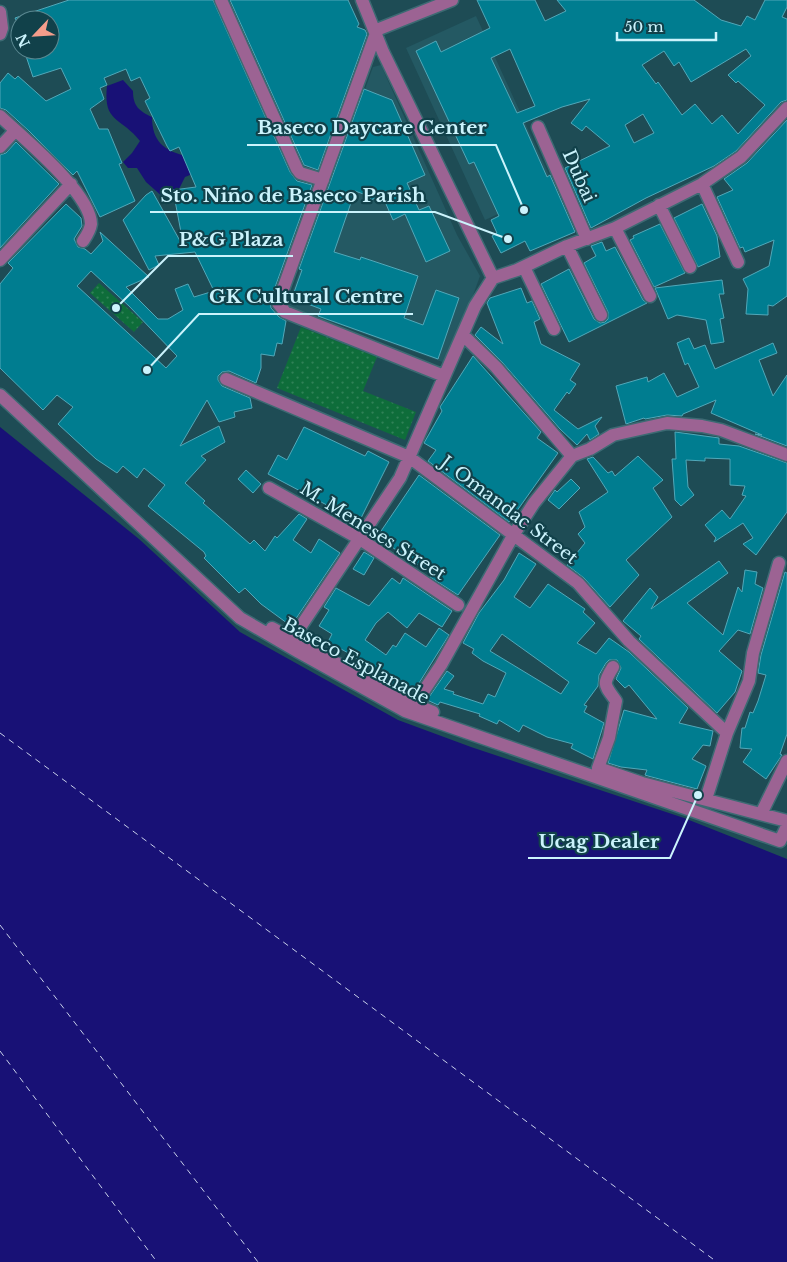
<svg xmlns="http://www.w3.org/2000/svg" width="787" height="1262" font-family="'Libre Baskerville',serif">
<style>
.built{fill:#245963}
.grass{fill:url(#grass-dots)}
.water{fill:#181176}
.lines{fill:none;stroke-linecap:round;stroke-linejoin:round}
.ferry{stroke:#c8d0ea;stroke-width:1;stroke-dasharray:6 5;stroke-linecap:butt}
.building{fill:#007d90;stroke:#51a8b9;fill-rule:evenodd}
.minor-casing{stroke:#3d6a73;stroke-width:15}
.minor{stroke:#9c6393;stroke-width:12}
.labels{text-anchor:middle;dominant-baseline:central;stroke-width:4.5;stroke-linejoin:round;paint-order:stroke}
.street-label{font-size:18px;fill:#cbf3fc;stroke:#11414a}
.leader{fill:none;stroke:#cbf3fc;stroke-width:2}
.callout-dot{fill:#cbf3fc;stroke:#11414a;stroke-width:2}
.callout-label{font-size:19px;text-anchor:middle;font-weight:bold;fill:#cbf3fc;stroke:#11414a;stroke-width:4.5;stroke-linejoin:round;paint-order:stroke}
</style>
<defs>
<pattern id="grass-dots" width="8" height="8" patternUnits="userSpaceOnUse" patternTransform="scale(1.25)"><rect width="8" height="8" fill="#0e6d3a"/><path d="M2 2h.1M6 6h.1" fill="none" stroke="#308257" stroke-width="1.8" stroke-linecap="round"/></pattern>
</defs>
<rect width="100%" height="100%" fill="#1e4c55"/>
<path class="built" d="M476 16 555 188 485 220 406 48Z
M381 65 457 235 480 276 448 364 287 306 373 67Z"/>
<path class="grass" d="M99 283 143 322 134 332 90 293Z
M301 327 377 357 363 391 416 412 405 440 277 388Z"/>
<path class="water" d="M123 80 133 91C133 106 139 111 152 117 152 141 164 151 186 156L195 173 185 177 177 193 164 198 146 182 137 168H128L123 162 132 153 140 141C120 116 103 123 107 86Z
M0 427 139 539 240 632 398 720 471 747 684 818 787 859V1262H0Z"/>
<g class="lines">
<path class="ferry" d="M0 733 717 1262
M0 925 258 1262
M0 1051 157 1262"/>
</g>
<path class="building" d="M69 0H213L290 172 297 181 312 185 270 301 271 308 279 317 286 321 282 344 277 343 274 356 261 354V368L256 383 229 371 222 372 218 376V380L222 386 250 398 252 408 234 412 235 417 219 422 207 400 180 446 219 426 225 442 201 456 206 460 185 483 205 501 203 503 250 544 254 540 265 551 275 536 277 538 299 514 307 519 293 540 311 553 319 539 340 553 291 626 261 604 245 588 239 593 204 558 206 556 204 552 148 506 165 485 144 468 137 478 123 466 117 473 96 459 58 424 73 407 57 395 43 410 0 368V284L13 268 8 263 66 204 81 218 82 226 74 239 78 247 85 249 91 254 103 241 100 232 149 277 126 287 158 319H168L183 310 175 289 188 284 194 297 214 291 195 252 155 256 159 265 149 270 123 220 146 195 152 191 184 248 173 190 196 187 179 147 170 151 167 146 145 101 150 98 140 77 131 81 126 69 104 78 107 85 100 88 104 99 90 109 99 129H108L122 163 119 164 135 201 100 217 77 171 73 175 29 131 6 110 0 108V83L8 73 15 79 18 76 46 101 71 89 61 68 33 77 24 50H50V20H16L15 18ZM91 271 129 306 177 356 166 368 77 286Z
M230 0H348L359 24 357 27 365 30 367 34 318 170 304 165Z
M477 0H535L545 21 566 11 557 0H694L721 20 741 26 747 16 755 20 765 0H787V7L782 17 787 19V100L781 102 736 151 714 166 646 198 591 228 565 168 610 146 586 126 582 131 571 123 590 99 562 107 523 123 547 177 550 175 575 232 530 251 525 241 501 253 492 236 497 233 491 220 499 216 474 162 469 164 416 51 436 41 441 52 490 28ZM510 49 535 106 517 113 491 58ZM746 49 751 56 728 75 736 83 738 81 765 105 738 134 722 115 712 124 695 104 682 115 658 82 656 84 642 65 664 51 674 66 679 62 691 82ZM643 114 654 133 634 143 625 125Z
M364 89 392 100 425 175 407 183 419 210 429 206 450 251 426 262 405 214 393 220 382 195 371 200 369 196 355 191 334 252 360 260 361 257 418 276 404 318 423 325 436 290 459 298 438 359 318 316 321 309 292 298 302 270 299 269Z
M787 120V296L773 306 768 305V315L746 314 748 289 743 279 769 266 774 240 745 252 743 247 740 248 717 197 733 190 724 179 747 163Z
M16 142 59 184 0 248V155L6 153Z
M702 204 717 236 720 257 698 267 674 218Z
M660 224 685 273 654 287 630 240 634 238 633 236Z
M602 242 606 251 615 247 643 300 647 303 569 342 541 284 569 269 594 319 600 323 605 322 608 319V312L584 263 596 256 591 246Z
M722 280 724 294H719L724 318 720 319 724 342 711 344 706 320 677 315 668 319 655 288Z
M521 288 527 303 532 301 540 319 534 322 541 344 580 364 570 380 576 384 569 394 567 392 554 410 578 429 602 417 595 426 599 434 590 440 587 434 577 445 560 429 502 362 475 335 481 327 503 344 487 303 490 298Z
M689 338 694 349 705 345 715 369 773 343 777 353 759 360 773 396 787 375V446L755 434 762 435 711 413 716 400 683 414 682 416 667 415 645 419 644 418 626 424 616 386 647 377 648 382 664 373 677 397 699 387 688 363 685 365 677 343Z
M473 356 541 432 537 438 558 453 509 522 428 461 436 450 424 443 442 411 440 407Z
M304 427 365 456 368 451 389 462 359 522 268 474 278 455 287 460Z
M675 432 719 438V444L739 446 787 463V512L756 555 743 544 753 538 743 523 714 542 716 538 705 525 722 510 730 519 746 496 742 495 745 486 730 485V459L705 458V461L686 460 688 487 694 495 681 506 675 500 672 459H676Z
M638 456 663 480 653 488 672 517 626 560 639 575 610 607 584 578 567 565 585 543 578 534 585 527 579 512 608 492 587 459 593 457 608 473 612 471 615 476Z
M246 470 261 484 253 493 238 479Z
M419 475 500 535 458 595 430 577 432 574 377 537Z
M571 479 580 488 559 509 548 500 555 490 557 492Z
M364 552 374 558 364 575 353 569Z
M519 553 536 564 514 597 530 608 548 584 585 609 583 612 595 623 577 643 596 654 609 638 629 652 688 708 679 723 713 731 710 746 703 745 692 759 706 766 697 789 648 776 645 775 647 770 621 767 608 763 624 710 657 719 629 685 625 688 616 679 621 668 617 660H609L606 663 599 675 598 686 584 705 587 706 584 712 604 723 593 759 571 748 573 744 547 737 523 725 519 732 499 720 497 724 479 716 480 714 440 702 438 705 427 700 447 671 454 676 444 689 454 692 453 694 483 704 488 694 495 697 506 673 483 661 472 653 474 649 463 643 479 613 504 580ZM502 634 569 682 561 694 490 651Z
M719 561 728 573 687 603 723 635 738 587 742 592 745 570 757 572 755 584 763 588 750 634 738 630 719 651 742 671 735 692 717 713 639 639 641 636 623 621 650 588 658 597 651 609Z
M785 572 787 573V734L780 754 782 755 766 779 743 762 752 749 740 748 741 737 742 728H745L750 712 753 713 758 701 766 675 758 673 761 655Z
M392 578 400 584 403 578 452 611 442 627 419 613 407 628 388 612 376 623 365 640 386 655 393 645 396 647 405 633 426 647 439 628 449 635 414 691 407 687 404 691 377 676 378 674 352 655 328 642 332 634 319 626 329 610 324 607 336 588 369 606Z"/>
<g class="lines">
<defs>
<path id="minor" d="M221 0 297 169 300 173 323 180
M362 0 383 52 493 278
M0 12 2 28 0 34
M0 116C22 137 91 193 91 224 90 231 87 235 83 241
M538 127 587 239
M0 147 15 131
M702 184 738 262
M659 205 690 267
M615 228 650 296
M567 246 601 315
M0 260 71 184
M524 267 554 329
M463 335 496 367 572 456
M444 376 285 312 278 303 376 33 379 29 452 0
M226 379 409 457 578 583 629 641 727 733
M0 395 240 618 297 651 405 711 780 841 787 826
M269 488 360 539 458 605
M272 628 404 700 433 712
M293 638 400 478 475 306 493 278 517 270 567 246 615 228 702 184 741 157 787 108
M415 704 441 665 514 534 534 503 572 456 590 449 613 435 667 423 702 426 721 430 787 455
M598 768 609 738 616 701C604 684 602 685 613 667
M604 770 642 783 787 821
M706 799 727 733 749 681 753 653 779 563
M761 814 787 761"/>
</defs>
<use href="#minor" class="minor-casing"/>
<use href="#minor" class="minor"/>
</g>
<g class="labels">
<g class="street-label">
<text transform="translate(579 176) rotate(66)">Dubai</text>
<text transform="translate(509 510) rotate(37)">J. Omandac Street</text>
<text transform="translate(373 531) rotate(32)">M. Meneses Street</text>
<text transform="translate(356 661) rotate(28)">Baseco Esplanade</text>
</g>
</g>
<path class="leader" d="M524 210L496 145H247M508 239L435 212H150M116 308L168 256H293M147 370L199 314H413M698 795L670 858H528"/>
<g class="callout-dot">
<circle cx="524" cy="210" r="5"/>
<circle cx="508" cy="239" r="5"/>
<circle cx="116" cy="308" r="5"/>
<circle cx="147" cy="370" r="5"/>
<circle cx="698" cy="795" r="5"/>
</g>
<g class="callout-label">
<text x="372" y="134">Baseco Daycare Center</text>
<text x="293" y="202">Sto. Niño de Baseco Parish</text>
<text x="231" y="246">P&amp;G Plaza</text>
<text x="306" y="303">GK Cultural Centre</text>
<text x="599" y="848">Ucag Dealer</text>
</g>
<g transform="translate(35 35) rotate(245)"><circle r="24" fill="#11414a" stroke="#5b8891"/>
<path d="M0-4L9 19L0 12L-9 19Z" fill="#f49d8b"/>
<text y="-8" font-size="14" font-weight="bold" text-anchor="middle" fill="#cbf3fc">N</text>
</g>
<path d="M617 32v8h99v-8" fill="none" stroke="#cbf3fc" stroke-width="2.5"/>
<text x="624" y="32" font-size="15" fill="#cbf3fc" stroke="#11414a" stroke-width="4" paint-order="stroke">50 m</text>
</svg>
